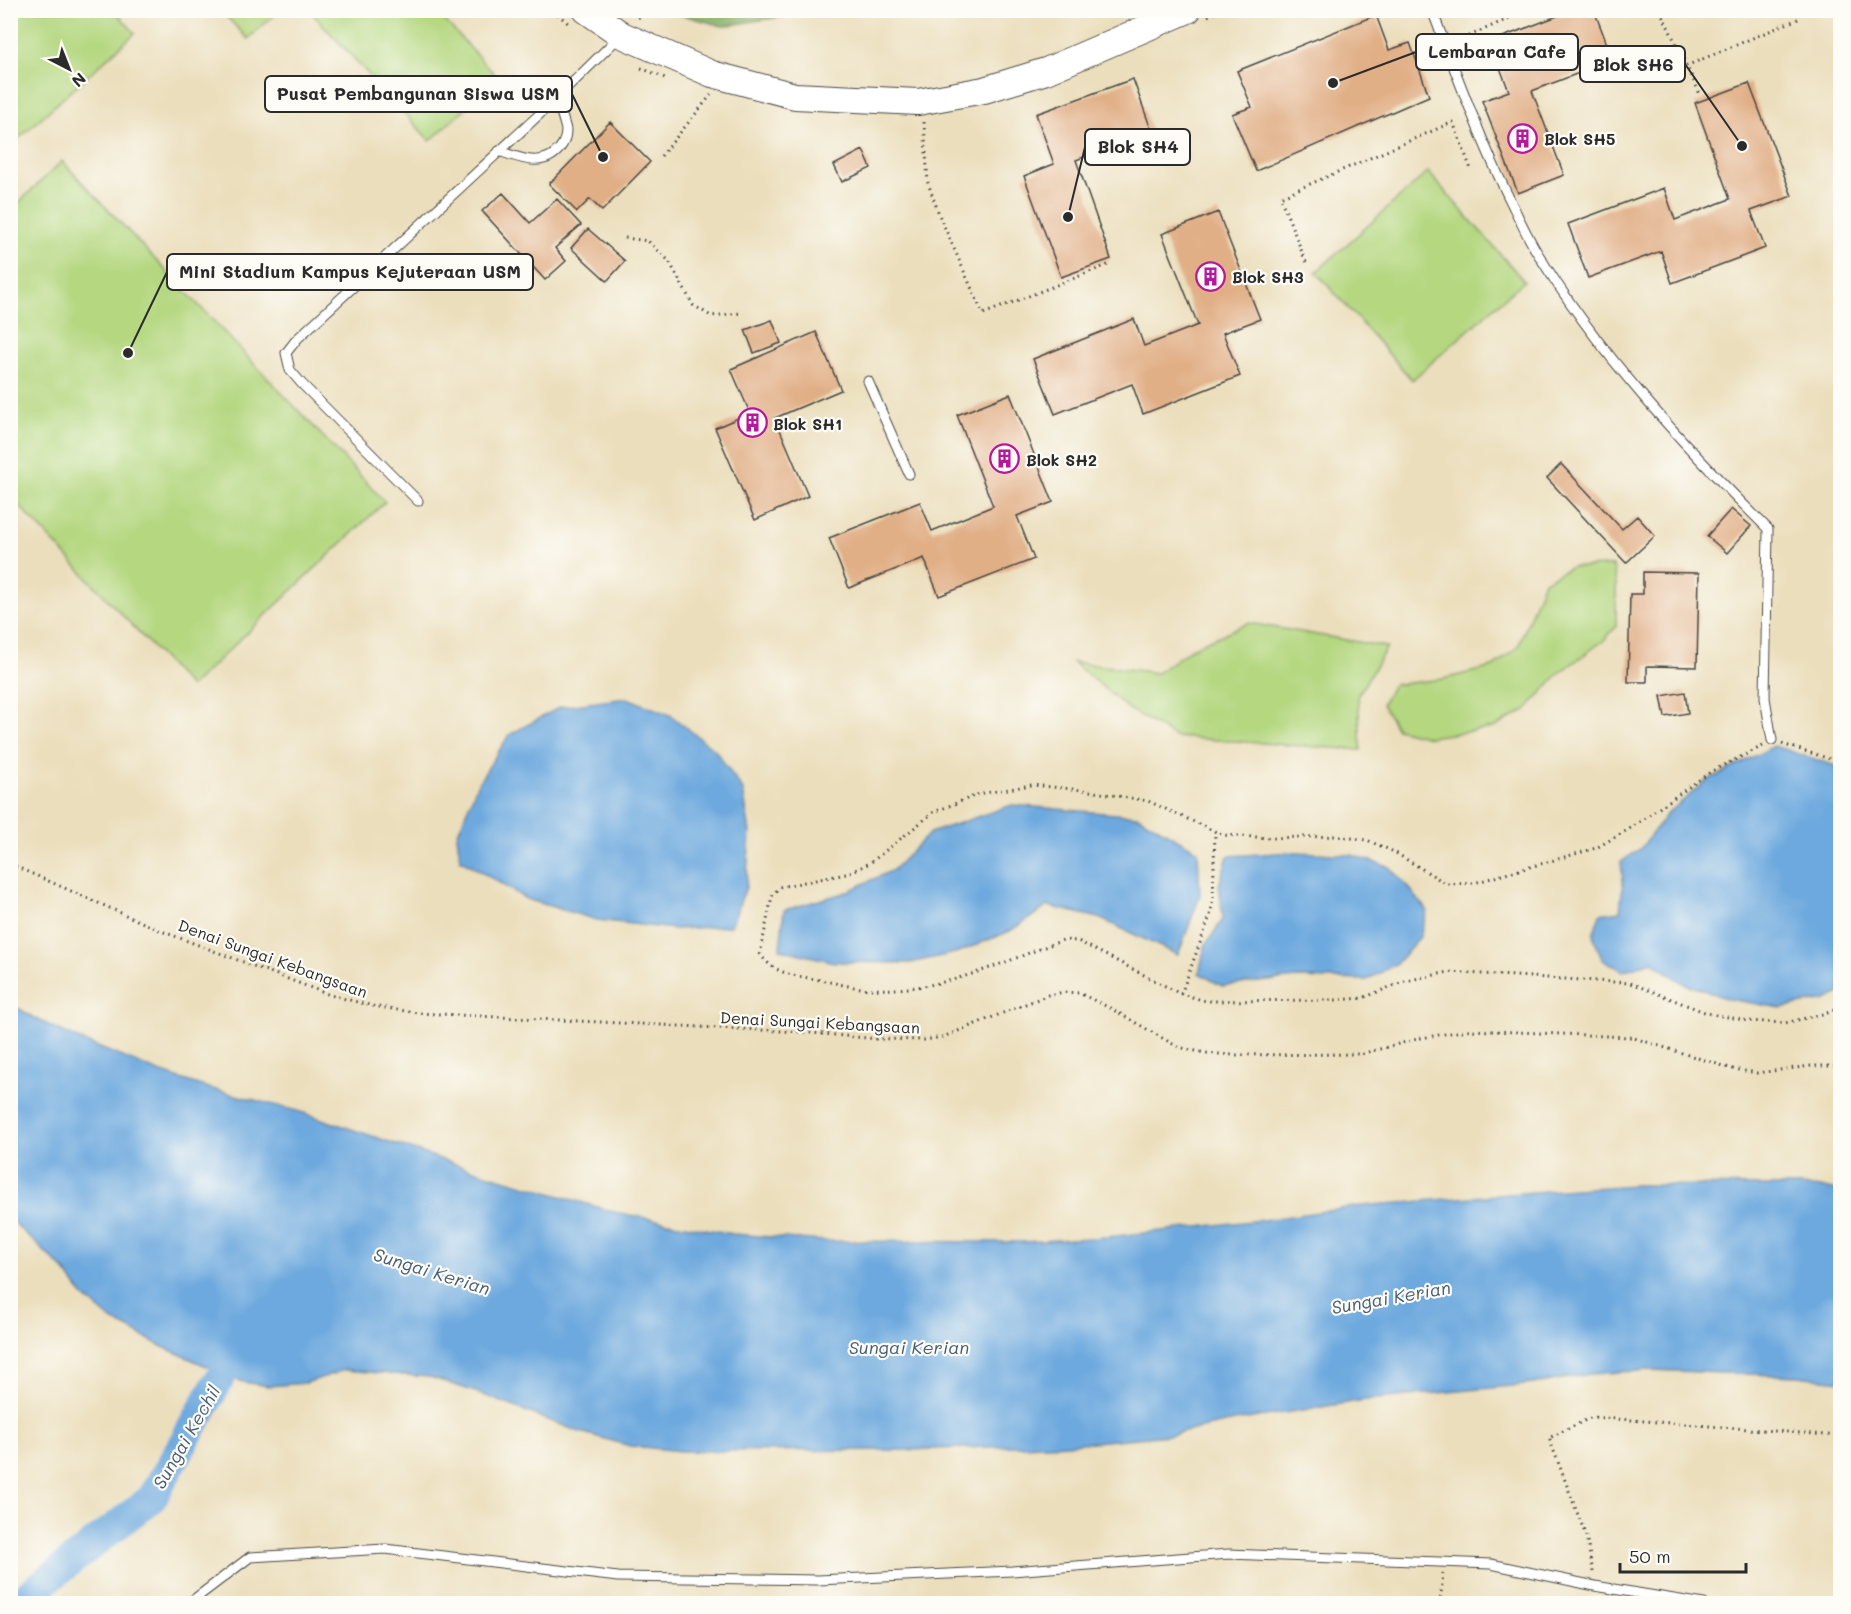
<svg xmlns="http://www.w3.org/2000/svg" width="1851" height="1614" font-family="Mali,sans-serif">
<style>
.green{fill:#b4d77f;stroke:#708155;stroke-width:1.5}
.forest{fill:#8fb86e;stroke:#5d724c;stroke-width:1.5}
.water{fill:#6da9de;stroke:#4c6a84;stroke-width:1.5}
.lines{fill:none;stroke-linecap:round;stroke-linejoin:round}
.river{stroke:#6da9de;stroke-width:30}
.building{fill:#e1af86}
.lane-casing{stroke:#484641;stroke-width:11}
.secondary-casing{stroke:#484641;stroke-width:28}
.path{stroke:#484641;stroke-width:3;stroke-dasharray:1.5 4.5;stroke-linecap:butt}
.lane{stroke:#fff;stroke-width:9}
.secondary{stroke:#fff;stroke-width:26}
.labels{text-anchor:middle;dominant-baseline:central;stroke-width:4.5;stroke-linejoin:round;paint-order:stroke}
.poi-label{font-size:16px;font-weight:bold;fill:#2b2b2b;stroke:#fdfcf7;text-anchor:start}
.street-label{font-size:16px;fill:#2b2b2b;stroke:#fdfcf7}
.water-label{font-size:18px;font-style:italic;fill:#455d73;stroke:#fdfcf7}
.leader{fill:none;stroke:#2b2b2b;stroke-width:2}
.callout-dot{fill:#2b2b2b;stroke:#fdfcf7;stroke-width:2}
.callout{fill:#fdfcf7;stroke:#2b2b2b;stroke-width:2}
.callout-label{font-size:18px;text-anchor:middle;font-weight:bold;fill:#2b2b2b}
</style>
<rect width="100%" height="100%" fill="#fdfcf7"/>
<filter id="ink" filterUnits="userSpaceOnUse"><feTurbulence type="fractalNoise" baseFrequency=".0167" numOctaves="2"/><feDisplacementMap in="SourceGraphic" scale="12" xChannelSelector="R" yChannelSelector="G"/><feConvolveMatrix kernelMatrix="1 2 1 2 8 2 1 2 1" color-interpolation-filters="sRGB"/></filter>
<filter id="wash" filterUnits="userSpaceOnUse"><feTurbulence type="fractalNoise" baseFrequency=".008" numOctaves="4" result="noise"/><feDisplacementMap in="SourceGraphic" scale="24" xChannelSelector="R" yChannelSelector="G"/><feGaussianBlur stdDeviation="1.35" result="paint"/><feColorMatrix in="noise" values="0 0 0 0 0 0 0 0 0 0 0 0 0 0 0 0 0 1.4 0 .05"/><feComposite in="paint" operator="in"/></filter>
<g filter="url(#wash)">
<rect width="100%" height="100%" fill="#ebdebc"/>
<path class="green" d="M11 10 115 11 135 33 11 145Z
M221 11H278L248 39Z
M310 11H436L498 78 430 141Z
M62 161 385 502 190 687 11 497V210Z
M1428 172 1524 281 1412 380 1316 272Z
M1613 566 1616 584V627L1603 641 1558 674 1526 710 1493 728 1429 737 1397 729 1382 704 1393 685 1443 679 1493 667 1518 647 1544 581 1571 567Z
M1248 623 1387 647 1358 695 1361 750 1175 737 1130 710 1073 662 1157 673 1192 648Z"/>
<path class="forest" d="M667 11H817L723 26Z"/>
<path class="water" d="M627 698 670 715 715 750 743 790 750 833 746 887 731 926 675 929 597 920 526 899 460 859 457 835 477 785 509 735 560 707Z
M1774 746 1840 767V993L1826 1000 1781 1008 1728 999 1683 983 1652 961 1623 971 1602 959 1593 935 1600 914 1620 911 1623 883 1621 862 1641 848 1666 815 1706 781Z
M1012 805 1138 816 1198 851 1200 896 1178 955 1099 918 1048 906 1010 931 959 952 911 963 834 962 780 949 784 910 844 893 893 870 930 833Z
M1297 852 1352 855 1389 867 1411 890 1427 911 1420 937 1396 964 1367 980 1297 978 1222 986 1199 973 1205 946 1223 919 1219 885 1228 856Z
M11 1004 36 1019 80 1040 159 1072 208 1088 298 1111 470 1169 614 1212 733 1234 824 1241 1023 1242 1107 1237 1270 1219 1361 1206 1547 1191 1635 1185 1802 1186 1840 1190V1381L1797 1376 1650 1370 1590 1374 1533 1384 1365 1400 1234 1421 1170 1435 1071 1444 908 1450 681 1451 630 1446 577 1431 473 1391 430 1377 344 1370 306 1383 268 1386 243 1382 163 1347 110 1319 83 1296 65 1271 11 1220Z"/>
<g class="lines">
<path class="river" d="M16 1604 152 1498 223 1373 247 1339"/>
</g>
<g id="blocks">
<path class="building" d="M1573 10H1594L1613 60 1532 91 1564 175 1518 193 1482 101 1509 91 1490 42Z
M1696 10H1713V11L1698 17Z
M1376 15 1389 50 1410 43 1429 96 1256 171 1232 114 1252 107 1237 71Z
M1133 79 1152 132 1076 160 1111 259 1061 277 1024 176 1054 164 1036 114Z
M1749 83 1792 196 1751 211 1765 248 1672 283 1661 251 1588 278 1568 224 1664 188 1675 220 1730 199 1695 103Z
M610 122 650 162 602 211 590 199 577 212 549 184Z
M863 150 871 168 842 182 834 165Z
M503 193 530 223 557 199 581 225 555 248 566 261 545 280 482 211Z
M1218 212 1260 319 1223 333 1240 376 1143 414 1132 384 1055 414 1033 359 1134 319 1144 346 1198 325 1162 234Z
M588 229 625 261 607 281 571 248Z
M772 320 781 343 754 353 745 330Z
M816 332 841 390 775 418 808 496 755 520 715 428 750 413 731 369Z
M1010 394 1053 502 1017 516 1034 559 939 596 924 558 849 588 829 538 920 502 932 531 993 506 957 415Z
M1561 464 1622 529 1637 516 1655 536 1626 563 1547 478Z
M1731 509 1751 526 1727 553 1707 536Z
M1643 572 1699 573 1697 667 1647 666V682H1628L1630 594H1643Z
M1685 692 1688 713 1665 717 1661 696Z"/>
</g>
</g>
<g filter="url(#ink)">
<use href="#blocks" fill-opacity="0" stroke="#484641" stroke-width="1.5"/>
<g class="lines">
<defs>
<path id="lane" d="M1432 10C1456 73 1479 136 1508 196 1517 214 1525 232 1535 249 1598 353 1682 444 1768 529L1765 698 1772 740
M499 151C520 158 543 169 560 148 564 143 566 137 566 130 564 120 559 108 557 98
M868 381 909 474
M418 501 302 384 290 370 286 353 297 339 557 98 620 36
M188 1604 250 1557 385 1549 618 1577 818 1580 1012 1571 1229 1554 1491 1564 1595 1586 1704 1604"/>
<path id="secondary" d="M586 10 622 35 712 74 795 96 918 102 984 90 1046 71 1188 10"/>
</defs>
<use href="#lane" class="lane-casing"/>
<use href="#secondary" class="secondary-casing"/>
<path class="path" d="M553 10 569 24
M1660 10 1701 96
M1208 16 1220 10
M638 18 646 10
M1458 41 1528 10
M1686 66 1798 19
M641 68 665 78
M924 122 928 183 940 217 983 314 1110 264
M661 156 711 95
M625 238 648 241 669 261 693 305 711 316 742 313
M1306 262 1280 197 1453 122 1472 172
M1782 744 1840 762
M1763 746 1712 771 1629 829 1596 848 1474 883 1447 884 1394 852 1367 840 1336 836 1271 838 1223 835 1148 801 1083 790 1032 785 979 794 934 812 870 863 846 874 779 887 772 896 760 954C776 976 795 975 820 980 836 983 853 988 870 989 941 993 998 964 1063 940L1078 941 1181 994 1206 1001 1337 1000 1363 998 1405 981 1449 972 1630 983 1707 1013 1748 1021 1785 1023 1827 1013 1840 1008
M10 864 164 932 330 995 373 1006 418 1013 801 1032 878 1039 924 1040 943 1037 1048 995 1064 992 1079 993 1110 1008 1178 1047 1205 1053 1232 1055 1361 1054 1421 1038 1468 1030 1631 1037 1733 1069 1757 1073 1811 1066H1840
M1181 994 1210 916 1213 900 1215 831
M1593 1572 1586 1536 1549 1438 1592 1417 1840 1436
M1440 1604 1443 1573"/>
<use href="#lane" class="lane"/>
<use href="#secondary" class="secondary"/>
</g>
</g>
<defs>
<symbol id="building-ring" viewBox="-11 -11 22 22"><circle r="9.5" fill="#fdfcf7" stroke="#b5179e" stroke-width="1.5"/><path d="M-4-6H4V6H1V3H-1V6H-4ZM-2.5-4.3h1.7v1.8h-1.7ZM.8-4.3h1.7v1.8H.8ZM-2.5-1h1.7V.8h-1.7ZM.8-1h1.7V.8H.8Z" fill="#b5179e"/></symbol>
</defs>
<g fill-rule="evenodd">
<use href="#building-ring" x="1506" y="122" width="33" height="33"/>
<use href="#building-ring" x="1194" y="260" width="33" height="33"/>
<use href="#building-ring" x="736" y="406" width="33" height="33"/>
<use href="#building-ring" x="988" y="442" width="33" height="33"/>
</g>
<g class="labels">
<g class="poi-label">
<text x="1544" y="138">Blok SH5</text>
<text x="1232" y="276">Blok SH3</text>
<text x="773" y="423">Blok SH1</text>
<text x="1026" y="459">Blok SH2</text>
</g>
<g class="street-label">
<text transform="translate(273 958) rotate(20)">Denai Sungai Kebangsaan</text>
<text transform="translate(820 1022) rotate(3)">Denai Sungai Kebangsaan</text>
</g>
<g class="water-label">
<text transform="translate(432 1271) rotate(17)">Sungai Kerian</text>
<text transform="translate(1391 1297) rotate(-10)">Sungai Kerian</text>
<text x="909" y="1347">Sungai Kerian</text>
<text transform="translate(186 1437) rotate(-60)">Sungai Kechil</text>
</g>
</g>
<path class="leader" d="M1333 83L1416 52M1742 146L1685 64M603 157L572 94M1068 217L1085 147M128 353L167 272"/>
<g class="callout-dot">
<circle cx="1333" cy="83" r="6"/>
<circle cx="1742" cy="146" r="6"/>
<circle cx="603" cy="157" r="6"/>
<circle cx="1068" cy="217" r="6"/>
<circle cx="128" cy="353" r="6"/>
</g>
<g class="callout">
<rect x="1416" y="34" width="162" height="36" rx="6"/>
<rect x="1580" y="46" width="105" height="36" rx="6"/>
<rect x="265" y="76" width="307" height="36" rx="6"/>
<rect x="1085" y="129" width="105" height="36" rx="6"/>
<rect x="167" y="254" width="366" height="36" rx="6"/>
</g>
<g class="callout-label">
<text x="1497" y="58">Lembaran Cafe</text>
<text x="1633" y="71">Blok SH6</text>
<text x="418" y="100">Pusat Pembangunan Siswa USM</text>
<text x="1138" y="153">Blok SH4</text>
<text x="350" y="278">Mini Stadium Kampus Kejuteraan USM</text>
</g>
<rect width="1851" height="1614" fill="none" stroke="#fdfcf7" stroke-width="36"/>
<g transform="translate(69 69) rotate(138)" stroke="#fdfcf7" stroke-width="4.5" paint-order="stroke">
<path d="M0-4.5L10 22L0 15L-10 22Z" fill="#2b2b2b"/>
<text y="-9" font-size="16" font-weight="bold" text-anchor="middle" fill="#2b2b2b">N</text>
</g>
<path d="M1620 1563v9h126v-9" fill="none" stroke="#2b2b2b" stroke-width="3"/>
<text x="1629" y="1563" font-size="18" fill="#2b2b2b" stroke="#fdfcf7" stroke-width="4.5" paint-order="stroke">50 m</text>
</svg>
